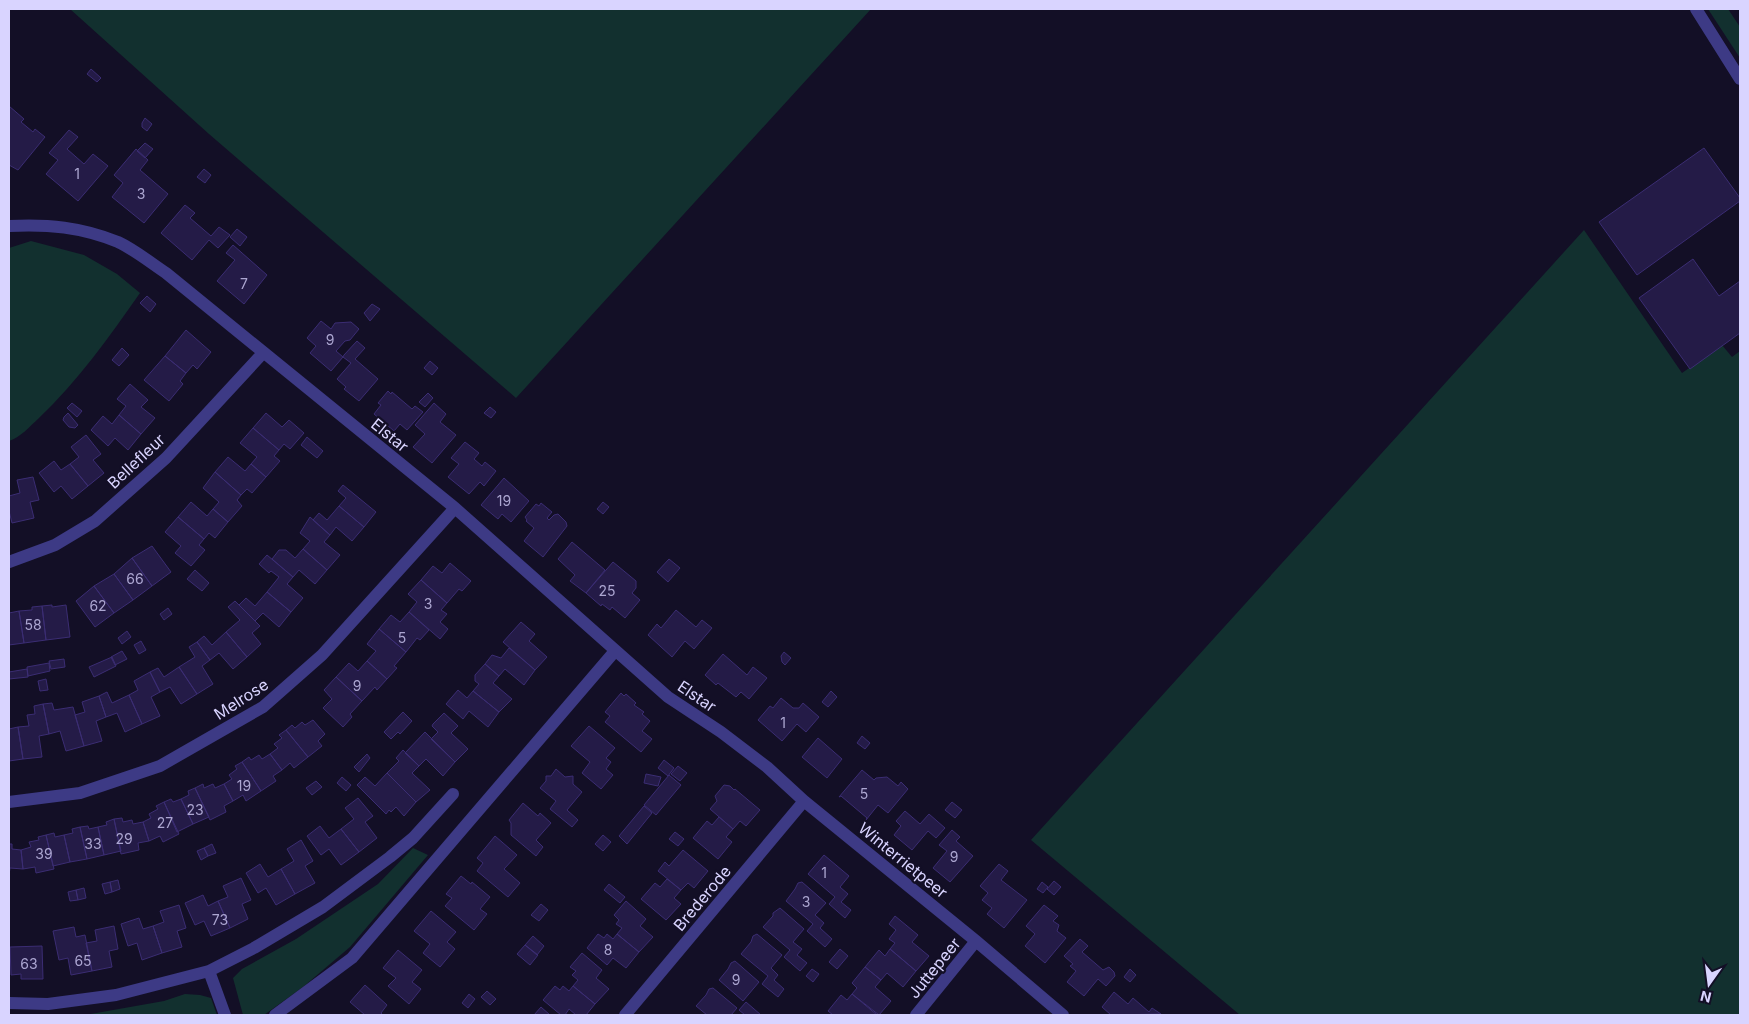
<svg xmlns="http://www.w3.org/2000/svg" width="1749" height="1024" font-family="Inter,sans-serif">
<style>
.green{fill:#12302f}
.building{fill:#241b47;stroke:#3b2d73}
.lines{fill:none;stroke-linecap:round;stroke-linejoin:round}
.minor{stroke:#3d3a85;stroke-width:12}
.labels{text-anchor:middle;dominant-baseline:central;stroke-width:4.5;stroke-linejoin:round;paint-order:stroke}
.number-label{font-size:14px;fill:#aca6d1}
.street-label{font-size:16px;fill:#d9d4ff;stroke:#130f26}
</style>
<rect width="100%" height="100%" fill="#130f26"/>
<path class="green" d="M70 9H871L516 398 209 134Z
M1708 9H1728L1740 27V58Z
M1584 230 1682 373 1722 345 1732 357 1740 351V1015H1240L1031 840Z
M31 241 84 255 117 274 140 293C109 337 78 381 39 418 29 427 21 437 9 441V248Z
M413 848 428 855 350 947 303 987 264 1015H243L233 978 242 969 296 939 378 884Z
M185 994 200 995 211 998 217 1015H85L164 1001Z"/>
<path class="building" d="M91 69 101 78 97 82 87 74Z
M9 106 24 119 21 122 33 132 35 129 45 137 18 170 9 165Z
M145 118 152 124 147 131 142 127V123Z
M69 130 78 137 67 149 84 164 93 154 108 166 78 201 46 174 58 160 49 153Z
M145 143 153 149 145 158 137 151Z
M1704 148 1740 198V201L1637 275 1599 222Z
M136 149 148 160 140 170 168 194 144 223 112 197 123 183 114 175Z
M204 169 211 175 205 183 197 177Z
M185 205 195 213 190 218 211 236 219 227 230 235 218 248 209 240 192 260 161 233Z
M237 229 247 237 240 246 230 237Z
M233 245 267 275 244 304 217 281 235 260 226 253Z
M1693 259 1719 296 1740 281V333L1690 369 1639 298Z
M147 296 156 304 150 312 140 303Z
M372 304 380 309 370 321 364 313Z
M321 321 331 329 335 323 351 322 359 329 350 340 345 341 336 351 343 357 331 371 310 353 316 346 307 338Z
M186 330 211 352 197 369 193 365 186 373 165 356Z
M357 341 365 348 355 359 378 379 359 401 344 389 346 387 337 379 351 363 343 357 344 355Z
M122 348 129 355 119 366 112 360Z
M165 356 186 373 180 381 183 384 169 401 144 380Z
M430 361 438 368 432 375 424 368Z
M130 384 148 400 141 407 155 418 141 434 119 415 126 406 117 399Z
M388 391 391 394 392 392 412 409 415 406 423 412 407 430 400 424 394 431 374 414 381 405 378 403Z
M428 393 433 398 425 407 419 402Z
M72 403 82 411 77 417 67 408Z
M434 403 446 414 440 422 456 435 432 463 413 447 425 434 415 425Z
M490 407 496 412 491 418 484 413Z
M68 413 78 425 75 428 69 427 63 420 64 417Z
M266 413 282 427 289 420 304 433 290 449 284 444 279 450 253 428Z
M119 415 141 434 128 450 115 438 108 446 91 430 103 416 112 424Z
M253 428 279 450 274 456 280 461 266 477 251 464 257 457 240 443Z
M86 435 101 454 93 460 104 473 88 486 70 464 79 457 71 447Z
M307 437 323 451 317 458 301 445Z
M465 442 479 453 474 459 482 466 485 462 496 471 484 486 480 482 469 494 448 477 459 464 451 458Z
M228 457 245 471 251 464 266 477 252 493 247 489 241 495 215 472Z
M54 461 61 470 70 464 88 486 72 499 61 486 54 492 39 473Z
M215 472 241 495 237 500 242 506 228 522 213 509 219 502 203 488Z
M33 477 39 500 30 502 34 518 12 523 9 511V496L20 493 17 480Z
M504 478 529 501 511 522 502 514 498 519 481 505Z
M343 485 376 512 364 527 339 506 346 498 338 491Z
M191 502 207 516 213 509 228 522 215 538 209 533 204 539 178 517Z
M603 502 609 507 603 514 597 509Z
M541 503 552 512 547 518 549 520 554 515 558 514 566 522 567 526 543 557 524 541 534 528 526 521 527 520 525 517 536 504 539 506Z
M339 506 364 527 352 541 336 527 330 535 313 520 319 513 327 520Z
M178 517 204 539 199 545 205 550 191 566 175 553 181 546 165 532Z
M310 517 330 535 324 542 340 555 327 570 303 549 310 541 300 533Z
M572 542 605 570 586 593 570 581 575 575 558 559Z
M152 546 171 572 152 586 132 558Z
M303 549 327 570 315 584 299 570 293 577 272 559 279 550H286L295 558Z
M267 555 293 577 287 584 303 598 291 612 267 592 279 577 271 571 269 573 259 564Z
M132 558 152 586 133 600 114 574Z
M669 559 680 568 668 582 657 572Z
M613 562 636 581V588L632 593 640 600 625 618 612 607 610 610 602 604 601 606 586 593Z
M450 563 471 581 462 591 459 589 447 603 421 580 433 566 442 573Z
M195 570 209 583 202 591 187 579Z
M114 574 133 600 114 613 94 586Z
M421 580 447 603 441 610 447 614 440 622 448 629 440 639 409 612 417 602 408 594Z
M94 586 114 613 95 627 76 601Z
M267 592 291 612 279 627 263 613 255 621 239 605 246 598 255 606Z
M235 601 260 626 252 633 261 644 247 657 226 632 240 620 228 607Z
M52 605V607L66 605 70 637 46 640 42 606Z
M42 606 46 640 24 643 19 611 32 610V607Z
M168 608 172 614 164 620 160 614Z
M676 610 696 627 702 620 712 628 694 649 685 641 672 657 648 635 657 624 661 628Z
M19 611 24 643 9 645V613Z
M409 612 429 630 420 640 417 638 406 652 379 629 391 615 400 622Z
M521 622 535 634 529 641 547 657 535 670 503 642Z
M379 629 406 652 394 666 397 668 387 679 367 661 376 651 367 644Z
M127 631 131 637 122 644 118 638Z
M226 632 247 657 233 669 219 653 210 660 197 642 204 636 212 645Z
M141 641 146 650 139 654 134 645Z
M197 642 210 660 202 666 213 684 197 694 179 667 195 657 189 647Z
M509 648 535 670 524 685 505 669 499 676 485 664 492 655 501 658Z
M122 651 127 659 115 665 111 657Z
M784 652 791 658 785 665 782 662 781 656Z
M723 654 747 675 753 667 767 678 749 699 741 692 736 697 718 683 716 685 705 675Z
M112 657 116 666 94 677 89 667Z
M64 659 65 667 51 669 49 661Z
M367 661 387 679 377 690 375 687 362 701 336 677 349 663 358 671Z
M49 663 50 671 28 676 27 667Z
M485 664 499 676 493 683 512 699 499 712 473 691 479 684 475 681V675Z
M179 667 197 694 181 704 170 687 160 692 150 672 158 668 164 677Z
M27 669 28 677 9 679V672Z
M150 672 160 692 151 697 160 716 142 724 129 695 138 690 134 681Z
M336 677 362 701 350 714 352 717 343 727 323 708 332 699 324 690Z
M46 679 48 690 40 691 38 681Z
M458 690 467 698 473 691 499 712 488 727 469 711 463 719 446 704Z
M831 691 837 697 828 707 822 702Z
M107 692 112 703 129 695 142 724 125 732 117 713 106 717 99 696Z
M621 693 624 696 626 694 636 703 634 705 644 712 642 714 650 721 642 731 652 739 641 752 605 722 610 716 605 712Z
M99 696 106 717 96 721 102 741 84 746 75 715 85 712 82 702Z
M781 698 793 708H799L803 703 819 717 806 732 797 724 782 741 758 720 770 706 773 708Z
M52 703 54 710 73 707 84 746 66 751 60 731 49 734 43 704Z
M43 704 49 734 39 736 42 757 23 759 18 727 29 726 27 715 35 714 34 706Z
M403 712 412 721 400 734 398 732 391 739 384 732Z
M444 713 458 726 451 733 468 749 455 762 431 739 438 732 432 726 433 724Z
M313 720 325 734 318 741 322 746 308 757 286 730 292 725 295 728 302 722 305 725Z
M589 726 615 748 606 758 611 762 606 769 613 775 601 789 582 773 590 762 571 746Z
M18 727 23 759 9 761V729Z
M286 730 308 757 294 768 290 763 282 770 270 754 278 748 274 744 282 738 279 735Z
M425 732 455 762 443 776 426 759 419 766 405 753Z
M862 736 870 743 865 749 857 743Z
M818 738 842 759 827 778 802 757Z
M403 750 419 766 412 773 430 790 416 802 387 773 399 761 396 758Z
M270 754 282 770 273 776 276 781 261 791 242 762 249 757 251 760 259 755 262 759Z
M367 754 370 758 359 772 354 767Z
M664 760 674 768 668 776 658 768Z
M242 762 261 791 246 801 243 795 233 801 224 784 232 779 229 775 237 769 235 766Z
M678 766 687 773 680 781 671 774Z
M556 769 565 777 573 776V784L582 792 567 810 578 820 572 827 550 809 556 801 540 788 546 781V776H551Z
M862 770 874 780 876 778 887 777 898 786 901 782 908 789 888 813 878 805 866 820 867 818 841 796 839 797Z
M387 773 416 802 404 816 396 807 391 812 389 810 386 814 357 785 365 777 375 786Z
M646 774 661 777 658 786 644 783Z
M669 775 681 785 656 815 644 805Z
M342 777 351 785 346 791 337 783Z
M316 781 322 787 312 795 306 788Z
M203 784 204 788 213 784 215 788 224 784 233 801 224 806 226 812 210 820 195 788Z
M724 785 730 786 734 790 735 789 760 810 746 826 740 821 733 829 710 809 717 801 715 796Z
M195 788 209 817 193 824 181 799 189 795 188 791Z
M358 798 373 816 365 822 377 838 359 852 341 829 354 819 345 808Z
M171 799 173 802 181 799 193 824 177 832 164 802Z
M164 802 179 834 163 842 160 836 149 841 143 822 151 818 149 814 158 809 156 806Z
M952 802 962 810 955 818 945 810Z
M523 803 538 816 540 813 551 823 536 840 543 847 536 856 511 835V823L509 820Z
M644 806 652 813 627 844 619 836Z
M905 811 920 824 929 814 945 828 936 838 928 831 912 850 894 835 901 826 896 821Z
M719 817 733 829 726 837 732 842 718 859 693 838 707 821 712 825Z
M122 818 123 822 132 820 133 824 143 822 149 841 138 843 139 850 121 854 114 819Z
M114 819 121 851 104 855 98 827 107 825 106 822Z
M88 826 89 829 98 827 104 855 87 859 80 827Z
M320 826 329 838 341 829 359 852 341 865 329 849 321 855 307 836Z
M80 827 87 859 70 862 64 835 73 833 72 829Z
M952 830 960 837 956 841 973 856 950 882 933 868 947 851 939 845Z
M675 832 684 839 678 846 669 839Z
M54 833 55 837 64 835 70 862 53 866 46 835Z
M46 835 54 869 36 873 35 867 23 869 21 850 31 847 29 842 39 840 38 837Z
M603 835 611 842 603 851 595 844Z
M495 836 517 855 504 869 520 883 508 897 477 871 483 863 477 858Z
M301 840 313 861 305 866 315 883 295 894 281 869 294 861 287 849Z
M9 844H12V849L21 850 23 869 10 868 9 875Z
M212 844 216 853 208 856 204 848Z
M204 848 208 856 201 860 197 851Z
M683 850 708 871 694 888 688 883 681 890 658 871 665 862 669 866Z
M824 855 849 876 840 887 848 894 841 902 851 910 845 918 829 904 835 897 808 874Z
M260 864 268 877 281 869 295 894 276 905 266 888 258 893 246 873Z
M999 864 1008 871 1001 880 1027 900 1004 928 987 914 992 908 982 900 988 893 980 886Z
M461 876 471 884 472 882 490 897 480 909 487 914 474 930 445 906 452 898 446 894Z
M241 878 251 900 242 904 248 919 230 928 218 901 228 897 223 886Z
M667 879 681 890 674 898 681 904 666 920 641 899 655 883 660 887Z
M118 880 120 889 112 892 110 882Z
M1054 881 1061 887 1054 895 1047 889Z
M110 882 112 892 105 894 102 884Z
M802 882 826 903 815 915 824 923 820 928 832 939 825 947 807 931 813 924 786 901 795 889 798 883Z
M1042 882 1048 887 1043 893 1037 889Z
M609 884 625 897 620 903 604 890Z
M84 888 86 898 78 900 76 890Z
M76 890 78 900 70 901 68 892Z
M203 895 208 906 218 901 230 928 211 936 204 921 195 925 185 903Z
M626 901 646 919 640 926 653 937 639 952 617 934 622 928 616 924 619 920 614 915Z
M541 904 548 910 539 921 531 915Z
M179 905 186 928 177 931 182 947 162 953 153 926 164 922 160 911Z
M1044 905 1058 916 1053 921 1059 925 1057 931 1066 938 1045 963 1025 946 1035 934 1026 926Z
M780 908 804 929 793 942 802 949 797 955 807 963 800 971 784 957 790 950 763 927 773 916V913Z
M431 911 456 932 447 942 455 949 440 967 423 953 430 944 414 931Z
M895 916 918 935 912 942 929 956 916 971 890 949 895 943 889 939 896 930 889 924Z
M139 918 143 929 153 926 162 953 142 960 137 943 128 946 121 924Z
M114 926 118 949 109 951 112 967 92 971 86 943 97 941 95 930Z
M74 927 76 937 85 935 92 971 71 975 68 958 59 960 53 931Z
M598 934 604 938 607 934 613 939 617 934 639 952 626 968 613 958 607 965 587 948Z
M757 934 782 955 771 968 778 975 774 980 784 989 778 997 762 984 768 976 741 954 751 942 753 936Z
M533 936 544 946 537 955 525 945Z
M1080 939 1088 946 1082 952 1103 970 1109 967 1114 972 1115 976 1106 986 1098 979 1084 996 1067 982 1076 971 1070 966 1073 964 1064 956Z
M525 945 538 955 530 965 517 954Z
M42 946 43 979H21V974L11 975 10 947Z
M840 949 848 956 837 969 829 962Z
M890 949 916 971 903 987 887 973 881 980 865 967 879 950 885 956Z
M398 950 422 970 412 982 421 989 409 1004 388 986 396 978 383 968Z
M582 953 602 970 596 978 609 989 595 1004 573 986 578 980 572 975 576 971 570 967Z
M735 961 759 982 743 1001 719 980 728 969 731 963Z
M865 967 881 980 875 987 891 1001 879 1015 852 994 857 988 852 983Z
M812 969 819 974 813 982 806 976Z
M1130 969 1136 975 1130 982 1124 977Z
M365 985 387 1005 381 1013 383 1015H365L350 1002Z
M555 986 560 990 563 986 569 991 573 986 595 1004 586 1015H576L569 1009 565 1015H561L543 1000Z
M713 988 737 1008 731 1015H707L696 1006 706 995 709 989Z
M487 991 496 999 490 1005 481 997Z
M1114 992 1128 1004 1133 998 1149 1012 1152 1008 1161 1014 1111 1015 1102 1007Z
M469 994 475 999 468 1008 462 1003Z
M852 994 877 1015H833L828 1011 841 995 847 1000Z
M746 1002 761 1015H745L739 1010Z
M541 1007 550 1015H534Z"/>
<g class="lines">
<path class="minor" d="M1696 9 1740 79
M9 226C48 224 81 227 118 242 135 250 151 263 166 273L455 508 668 697 721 732 767 767 804 801 976 941 1063 1015
M9 562 55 545 95 521 166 458 263 353
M9 802 80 793 160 766 263 707 322 655 455 508
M209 971 225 1015
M9 1003 48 1004 116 995 209 971 254 948 323 907 390 857 413 838 453 794
M275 1015 352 958 615 651
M625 1015 804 801
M916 1015 976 941"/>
</g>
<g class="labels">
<g class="number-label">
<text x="77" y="173">1</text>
<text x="141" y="193">3</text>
<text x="244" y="283">7</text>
<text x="330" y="339">9</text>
<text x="504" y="500">19</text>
<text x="135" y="578">66</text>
<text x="607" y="590">25</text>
<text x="428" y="603">3</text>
<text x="98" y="605">62</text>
<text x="33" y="624">58</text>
<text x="402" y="637">5</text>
<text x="357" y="685">9</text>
<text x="783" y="722">1</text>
<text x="244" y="785">19</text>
<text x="864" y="793">5</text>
<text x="195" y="809">23</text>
<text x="165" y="822">27</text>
<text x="124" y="838">29</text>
<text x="93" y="843">33</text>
<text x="44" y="853">39</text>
<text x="954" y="856">9</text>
<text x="824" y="872">1</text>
<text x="806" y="901">3</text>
<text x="220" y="919">73</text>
<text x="608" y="949">8</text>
<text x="83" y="960">65</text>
<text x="29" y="963">63</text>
<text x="736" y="979">9</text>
</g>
<g class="street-label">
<text transform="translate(390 435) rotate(39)">Elstar</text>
<text transform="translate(136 461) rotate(-43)">Bellefleur</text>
<text transform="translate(697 696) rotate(34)">Elstar</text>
<text transform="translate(241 699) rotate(-33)">Melrose</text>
<text transform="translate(903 860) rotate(39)">Winterrietpeer</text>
<text transform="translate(702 898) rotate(-50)">Brederode</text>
<text transform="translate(934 968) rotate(-51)">Juttepeer</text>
</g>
</g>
<rect width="1749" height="1024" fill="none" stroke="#d9d4ff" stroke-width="20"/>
<g transform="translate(1709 984) rotate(194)" stroke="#130f26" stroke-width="4" paint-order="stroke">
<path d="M0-4L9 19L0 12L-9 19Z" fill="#d9d4ff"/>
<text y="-8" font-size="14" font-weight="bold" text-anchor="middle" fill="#d9d4ff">N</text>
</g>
</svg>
